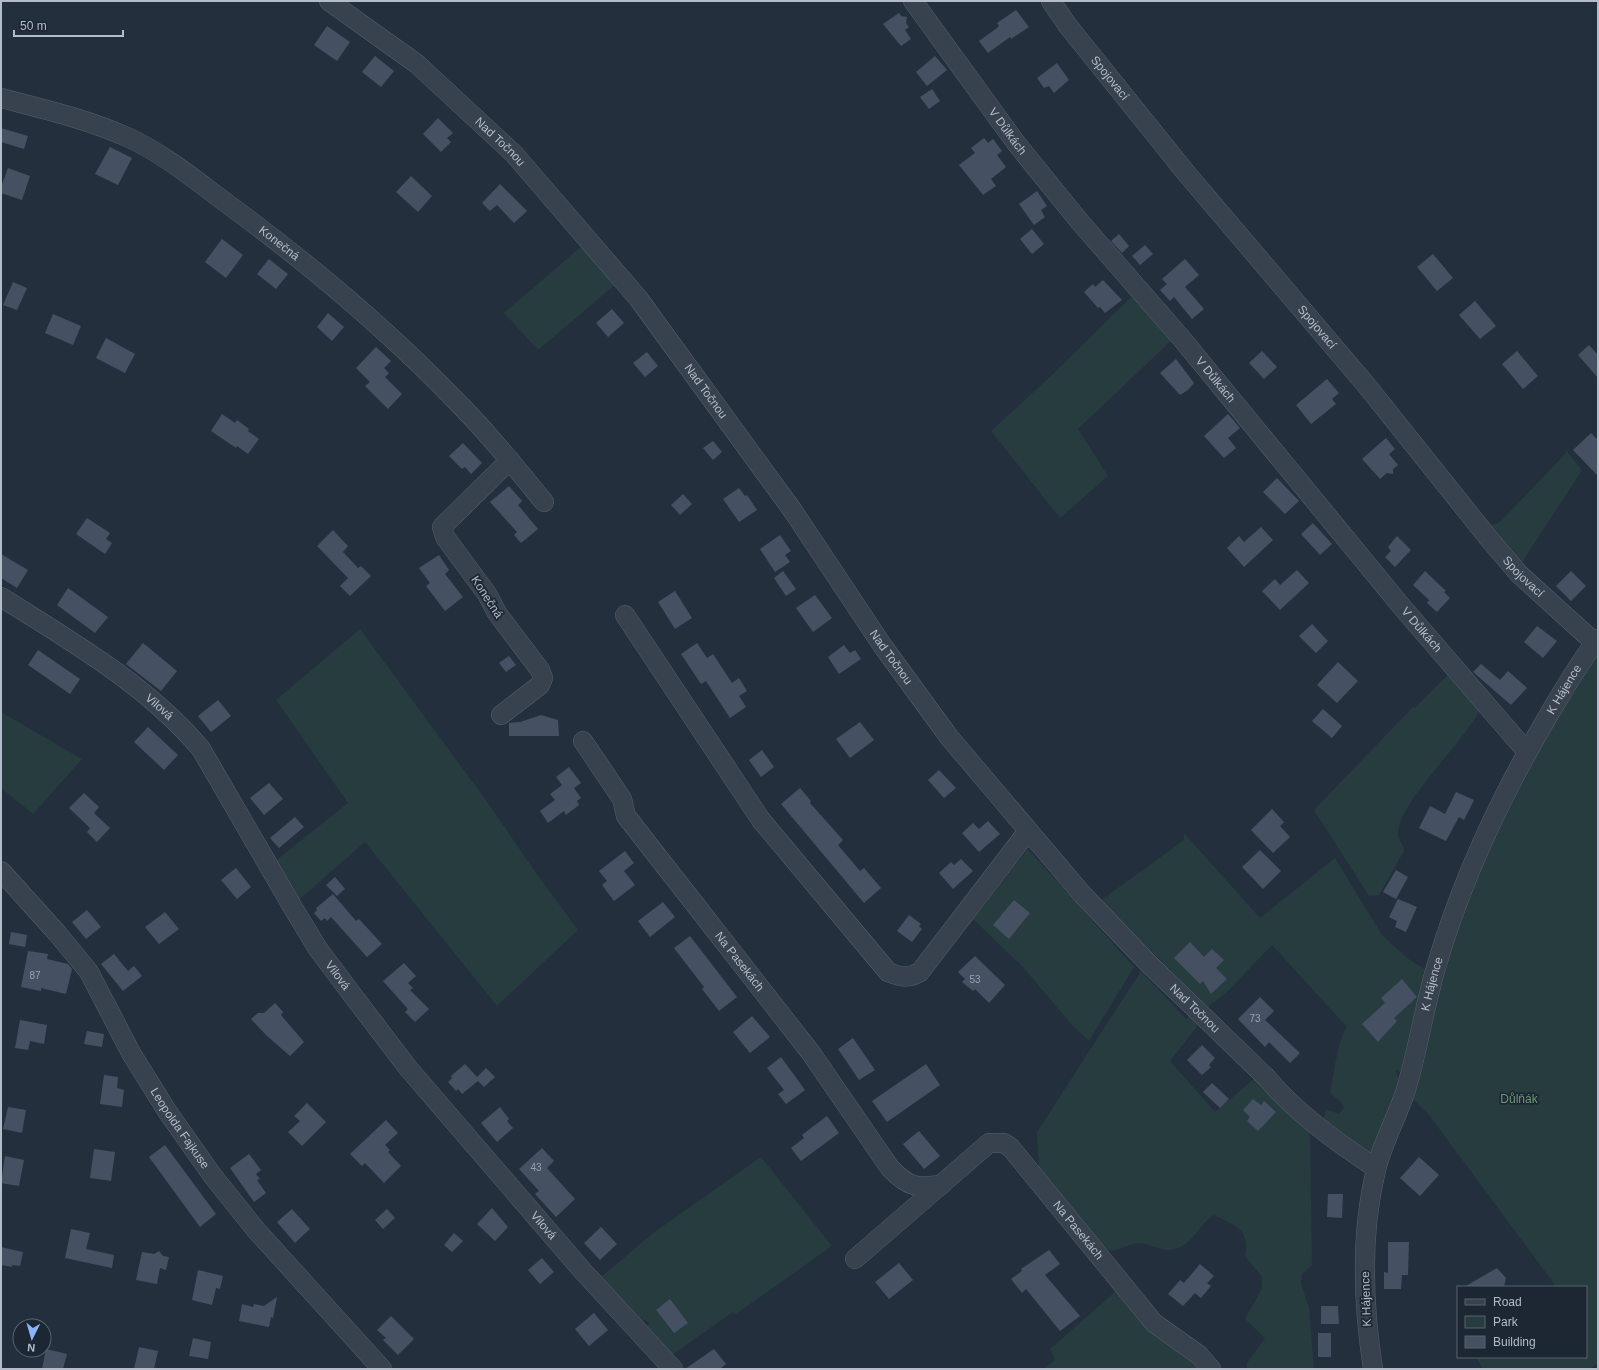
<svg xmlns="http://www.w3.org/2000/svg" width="1599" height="1370" font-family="Helvetica,sans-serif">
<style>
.green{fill:#263c3f}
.building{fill:#455162}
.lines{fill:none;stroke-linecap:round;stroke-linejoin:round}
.minor-casing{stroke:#565f6c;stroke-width:20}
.minor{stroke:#38414e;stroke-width:19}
.labels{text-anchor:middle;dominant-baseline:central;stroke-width:3.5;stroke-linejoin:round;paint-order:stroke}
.number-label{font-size:10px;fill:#98a1af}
.street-label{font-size:12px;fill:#b4bcc9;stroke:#1d2633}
.park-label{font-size:12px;fill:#6b9a76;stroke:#1d2633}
</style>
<rect width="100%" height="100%" fill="#242f3e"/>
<path class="green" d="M583 245 616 284 538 350 504 313Z
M1134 294 1175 337 1078 429 1108 476 1060 518 991 431 1052 375Z
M1566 450 1582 470 1519 567 1484 523 1491 525 1499 523 1566 453Z
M360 629 488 803 536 873 578 930 497 1006 365 842 292 906 269 866 348 803 276 700Z
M1598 646V1363L1590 1369H1483L1476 1357H1586V1287H1553L1555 1285 1429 1115 1413 1099 1425 1009 1482 845Z
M1450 675 1480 709C1465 742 1398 802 1398 834 1398 840 1404 844 1404 851L1379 895 1369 896 1314 810 1413 707 1415 708 1447 676Z
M1 712 82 759 33 814 1 788Z
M1184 833 1260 918 1335 858 1382 935 1407 958 1429 972 1401 1073 1395 1069 1399 1080 1397 1090 1372 1151 1366 1152 1323 1123 1326 1109 1339 1114 1344 1108 1341 1102 1330 1093C1334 1076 1337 1040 1347 1027L1272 945 1228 991 1208 1007 1100 901 1184 840Z
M1028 849 1134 967 1089 1041 1071 1024 1023 967 973 919Z
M1141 971 1186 1019 1192 1014 1199 1024 1170 1061 1215 1112 1255 1078 1304 1125 1310 1134 1312 1265 1302 1274 1301 1283 1309 1308 1314 1369H1247V1363L1265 1338 1245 1319 1262 1288V1277L1245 1256C1250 1228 1235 1226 1214 1215 1199 1224 1190 1250 1169 1250 1160 1250 1145 1242 1139 1243 1125 1244 1120 1253 1104 1250L1039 1171 1037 1132Z
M761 1157 832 1246 736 1314 733 1312 669 1357 646 1330 649 1323 645 1319 641 1324 600 1278 653 1233Z
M1116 1291 1189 1359 1198 1369H1044L1055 1360 1050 1349Z"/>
<path class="building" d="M1016 10 1029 27 1011 39 1010 37 988 53 979 41 997 28 999 26 997 23Z
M899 13 901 16 907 17 906 23 909 27 905 30 911 39 901 46 883 24Z
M327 26 350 42 337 61 314 45Z
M375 56 394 71 381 87 362 72Z
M935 56 947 70 927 86 916 72Z
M1057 63 1069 80 1054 93 1049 86 1044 88 1037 78Z
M932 89 940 101 929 109 920 97Z
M438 118 453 133 447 138 451 142 441 152 423 134Z
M1 128 28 136 24 149 1 142Z
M984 138 988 143 993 139 1002 151 997 155 1006 167 991 179 996 186 983 195 959 165 975 153 971 148Z
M110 147 132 158 118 185 95 174Z
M8 168 30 176 22 200 1 193V187Z
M411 176 432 196 418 212 396 192Z
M500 184 527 211 514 223 497 205 490 211 482 203Z
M1037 191 1047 206 1041 210 1045 217 1034 225 1019 204Z
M1032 229 1044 244 1032 254 1020 239Z
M1119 234 1129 246 1122 253 1111 241Z
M222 239 243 255 226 278 205 262Z
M1145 245 1153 254 1140 265 1132 256Z
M1433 254 1453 278 1437 291 1417 267Z
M269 259 288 274 276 289 257 274Z
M1185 259 1199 275 1185 287 1204 309 1192 319 1174 297 1170 301 1160 290 1167 284 1162 279Z
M1103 280 1122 300 1105 313 1100 307 1098 308 1084 292 1093 284 1095 287Z
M13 282 27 288 17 310 3 305Z
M1475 301 1496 326 1480 339 1459 315Z
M612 309 624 323 608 337 596 323Z
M328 313 344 327 332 341 317 327Z
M53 314 81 326 73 345 45 333Z
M106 338 135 354 125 373 96 358Z
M1589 345 1598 355V378L1578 355Z
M376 347 391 361 384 368 389 373 385 377 402 394 388 409 365 386 370 382 356 368Z
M1262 351 1277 367 1264 379 1249 363Z
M1517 351 1538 376 1523 389 1502 364Z
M647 352 658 366 645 377 633 363Z
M1176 359 1194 383 1188 390 1180 395 1160 373Z
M1327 379 1339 393 1332 399 1336 404 1311 424 1296 405Z
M222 414 235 423 237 420 249 429 248 431 259 439 248 454 237 446 236 448 211 431Z
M1228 414 1240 428 1228 438 1236 448 1224 458 1204 436Z
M1591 433 1598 440V476L1573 450Z
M1386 438 1395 449 1389 454 1398 465 1393 469V474L1387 473 1380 479 1362 459Z
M713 441 722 452 713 460 703 448Z
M463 443 482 463 471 474 465 467 462 469 449 456Z
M1277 478 1299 501 1285 514 1263 492Z
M509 486 522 501 518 505 538 529 521 543 514 535 517 532 490 502Z
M739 488 745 496 747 495 757 510 739 522 723 499Z
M683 494 692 504 680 515 671 505Z
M87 518 110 533 106 539 112 543 105 554 76 534Z
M1313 523 1332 544 1320 555 1301 534Z
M1261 527 1273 540 1244 567 1227 548 1239 536 1244 542Z
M333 530 348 546 343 552 358 568 361 566 371 576 350 596 340 586 348 578 317 546Z
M780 535 791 551 785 555 790 562 775 572 760 549Z
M1397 536 1411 550 1395 567 1385 557 1391 551 1388 547Z
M1 554 28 570 17 588 1 578Z
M439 555 449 570 445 574 463 597 445 611 426 586 430 583 419 568Z
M1297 570 1309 583 1280 610 1262 591 1275 579 1280 585Z
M783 571 796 589 786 596 774 578Z
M1425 571 1446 591 1444 592 1450 598 1437 612 1427 603 1429 600 1413 585Z
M1571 571 1586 586 1571 601 1556 586Z
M68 588 108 617 95 633 57 605Z
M675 591 692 618 675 629 658 602Z
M815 595 832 618 813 632 796 608Z
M1312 624 1328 641 1316 653 1299 636Z
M1537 626 1557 641 1543 658 1524 642Z
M143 643 177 671 161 691 126 664Z
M697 643 707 658 713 654 732 683 739 678 747 691 739 696 746 707 730 718 706 681 701 684 681 654Z
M844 645 850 653 855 650 861 659 839 674 828 657Z
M38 650 80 679 70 694 28 665Z
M509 656 516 665 506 672 499 663Z
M1338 662 1358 681 1337 703 1317 685Z
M1481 664 1500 680 1508 671 1527 688 1511 705 1473 672Z
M218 700 231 716 211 732 198 716Z
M1323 709 1342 726 1332 738 1312 721Z
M541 715 558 720 559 736H509V723L520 722Z
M860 722 874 740 850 758 836 739Z
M148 727 178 755 164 770 134 742Z
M762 750 774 767 761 777 749 760Z
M569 767 581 783 574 788 581 798 577 801 579 805 566 815 564 811 548 823 540 811 555 800 550 794 562 785 556 777Z
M939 770 956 788 944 798 928 780Z
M269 783 283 799 264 815 250 798Z
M800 788 811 801 810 803 843 840 838 845 860 871 864 868 881 888 864 903 781 804Z
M1456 792 1474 800 1464 820 1459 817 1446 841 1419 828 1430 806 1445 814Z
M84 793 99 807 94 813 110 828 97 842 87 832 90 828 69 808Z
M1272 809 1284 822 1280 826 1290 837 1273 853 1251 830Z
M295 817 304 827 279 848 270 838Z
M988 821 1000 834 979 852 962 833 973 823 979 829Z
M1260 850 1281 871 1263 889 1242 867Z
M625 851 634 863 624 871 635 885 614 901 602 885 607 881 599 871Z
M961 859 973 871 953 889 939 873 951 862 954 865Z
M236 868 251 887 237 899 221 880Z
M1396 870 1408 877 1396 899 1383 892Z
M335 877 345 889 337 896 326 885Z
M333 894 356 921 359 919 382 944 367 957 331 917 327 921 325 918 321 921 314 913 317 910 316 908Z
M1398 899 1417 907 1406 932 1395 927 1397 921 1389 917Z
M1014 900 1030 913 1009 939 993 925Z
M663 902 675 917 650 937 638 921Z
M87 910 101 927 86 939 72 922Z
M165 912 179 929 159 944 145 927Z
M909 915 921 924 919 926 922 929 912 942 897 931Z
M11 932 27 935 25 947 9 944Z
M690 936 737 997 719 1011 702 989 704 987 674 948Z
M1190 942 1204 957 1212 949 1224 960 1216 968 1227 979 1211 994 1203 981 1200 984 1174 958Z
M28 951 48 954 47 959 68 964 72 969 66 994 41 988V991L21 987Z
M114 954 128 971 134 966 142 976 123 991 101 964Z
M975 956 1005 985 989 1003 975 989 973 991 962 982 965 979 958 972Z
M404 963 416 976 408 983 413 988 410 990 429 1009 415 1022 405 1012 408 1009 383 981Z
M1402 979 1417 997 1394 1018 1397 1021 1378 1042 1362 1024 1385 1003 1381 998Z
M1260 997 1274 1011 1265 1020 1300 1053 1290 1063 1269 1042 1265 1047 1238 1019Z
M275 1003 283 1012 281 1015 304 1042 290 1056 266 1035 251 1019 258 1013H264Z
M752 1016 770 1037 750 1053 733 1032Z
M20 1020 47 1025 44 1044 30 1041 28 1050 15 1048Z
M87 1031 104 1034 102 1047 84 1044Z
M853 1038 875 1070 859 1080 838 1049Z
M1202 1045 1215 1058 1209 1065 1211 1067 1202 1075 1187 1060Z
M781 1057 805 1090 786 1104 778 1094 784 1090 767 1068Z
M465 1064 477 1077 486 1068 495 1077 484 1087 478 1081 462 1094 458 1089 456 1091 448 1082 452 1078 451 1076Z
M926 1064 940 1085 887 1122 872 1101Z
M104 1075 118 1077 117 1088 124 1090 122 1107 100 1104Z
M1212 1083 1229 1099 1220 1108 1203 1092Z
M1253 1099 1261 1105 1264 1101 1276 1112 1258 1131 1247 1121 1250 1117 1243 1110Z
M307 1103 326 1122 302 1146 288 1132 300 1121 294 1116Z
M8 1107 26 1110 22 1133 3 1129Z
M500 1107 509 1119 507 1121 513 1128 497 1142 481 1123Z
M827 1116 839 1133 801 1161 791 1148 804 1138 802 1135Z
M386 1120 398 1133 385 1145 390 1150 388 1152 401 1166 384 1183 365 1163 362 1166 350 1154Z
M919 1131 940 1156 924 1169 903 1144Z
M165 1145 216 1214 200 1227 149 1157Z
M542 1148 554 1161 547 1168 575 1199 556 1217 535 1194 539 1191 519 1169Z
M94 1149 115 1152 111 1181 90 1178Z
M249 1154 261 1170 256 1174 260 1179 257 1180 266 1193 254 1202 230 1168Z
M5 1156 24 1160 19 1186 1 1183Z
M1419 1157 1439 1175 1420 1196 1400 1178Z
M1328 1194H1343L1342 1218 1327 1217Z
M492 1208 508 1227 495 1241 477 1224Z
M292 1209 310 1229 295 1243 277 1222Z
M387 1209 395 1218 383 1229 375 1220Z
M601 1227 617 1244 600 1260 584 1243Z
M71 1229 90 1233 86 1249 114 1255 112 1268 65 1258Z
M454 1233 463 1241 452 1252 444 1245Z
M1388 1242H1409L1408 1275H1402L1401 1289H1384V1272L1388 1273Z
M1 1247 23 1252 20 1266 12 1265V1267L1 1265Z
M1049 1250 1060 1264 1045 1275 1080 1316 1060 1331 1026 1289 1022 1293 1011 1279 1022 1271 1021 1269Z
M159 1251 163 1256 169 1257 166 1270 160 1268 157 1284 136 1280 142 1252 154 1254Z
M542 1258 554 1272 540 1284 528 1270Z
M899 1263 913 1280 889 1299 875 1282Z
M1200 1264 1214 1276 1207 1283 1211 1286 1201 1298 1195 1293 1183 1306 1168 1294 1180 1280 1184 1283Z
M1497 1268 1506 1278 1504 1287H1464Z
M198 1270 223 1276 220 1289 216 1288 212 1305 192 1300Z
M277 1297 273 1318 271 1317 269 1327 239 1321 242 1304 253 1307 254 1304 264 1306Z
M670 1299 688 1323 674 1333 656 1310Z
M1321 1306H1338L1339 1324H1321Z
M594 1313 608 1330 589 1346 575 1329Z
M391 1316 414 1339 398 1355 383 1340 386 1338 377 1330Z
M1318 1333H1331V1357H1318Z
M193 1338 211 1342 208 1359 189 1356Z
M139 1347 158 1351 154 1369H134Z
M46 1349 67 1354 63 1369H42Z
M714 1349 726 1364 720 1369H685Z"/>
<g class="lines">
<defs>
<g id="minor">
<path id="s1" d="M329 1 417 64 514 154 638 298 793 511 882 645 949 737 1082 894 1148 963 1267 1078C1295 1112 1339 1144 1376 1168"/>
<path id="s2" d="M913 1 1016 143 1080 222 1182 339 1402 607 1527 752"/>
<path id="s3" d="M1051 1 1068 26 1187 174 1367 386 1490 540 1519 574 1595 643"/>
<path id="s4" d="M1 98C43 109 87 119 127 137 165 154 199 183 233 208 313 267 391 333 460 405 490 435 517 469 544 502"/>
<path id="s5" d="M1 597C71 641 147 685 201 749L292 906 318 949 354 997 408 1068 581 1269 673 1369"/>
<path d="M625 615 761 820 888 972C900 977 908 979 920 972L1028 831"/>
<path d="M501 715 540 685 543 678 540 670 497 613 487 594 445 537 442 527 510 460"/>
<path id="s6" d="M583 741 622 799 626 816 811 1053 890 1168C908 1187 916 1188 941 1185"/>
<path id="s7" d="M1 871 57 933 89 972 131 1053 167 1111 212 1175 256 1230 382 1369"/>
<path id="s8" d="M855 1259 989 1143H1004L1011 1148 1154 1323 1199 1355 1211 1369"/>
<path id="s9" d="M1373 1369C1363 1304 1360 1235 1376 1170 1382 1144 1396 1119 1405 1093 1418 1051 1424 1007 1437 964 1463 876 1504 790 1551 711 1566 686 1580 661 1598 639"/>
</g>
</defs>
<use href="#minor" class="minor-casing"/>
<use href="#minor" class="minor"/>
</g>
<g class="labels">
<g class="number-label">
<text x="35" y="975">87</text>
<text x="975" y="979">53</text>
<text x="1255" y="1018">73</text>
<text x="536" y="1167">43</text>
</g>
<g class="street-label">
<text stroke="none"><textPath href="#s3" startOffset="97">Spojovací</textPath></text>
<text stroke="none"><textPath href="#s2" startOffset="161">V Důlkách</textPath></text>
<text stroke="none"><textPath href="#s1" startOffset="222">Nad Točnou</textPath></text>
<text stroke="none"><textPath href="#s4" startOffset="318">Konečná</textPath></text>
<text stroke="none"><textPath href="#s3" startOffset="421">Spojovací</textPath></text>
<text stroke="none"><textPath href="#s2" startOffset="485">V Důlkách</textPath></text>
<text stroke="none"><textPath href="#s1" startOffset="546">Nad Točnou</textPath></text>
<text stroke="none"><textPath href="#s3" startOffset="745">Spojovací</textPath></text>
<text transform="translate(487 597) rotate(57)">Konečná</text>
<text stroke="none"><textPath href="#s2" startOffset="809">V Důlkách</textPath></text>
<text stroke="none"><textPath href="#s1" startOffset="870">Nad Točnou</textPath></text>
<text stroke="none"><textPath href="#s9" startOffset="719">K Hájence</textPath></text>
<text stroke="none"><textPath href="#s5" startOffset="193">Vilová</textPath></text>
<text stroke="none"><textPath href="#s6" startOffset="272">Na Pasekách</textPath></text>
<text stroke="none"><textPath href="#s5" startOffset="517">Vilová</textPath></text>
<text stroke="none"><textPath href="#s9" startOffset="395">K Hájence</textPath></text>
<text stroke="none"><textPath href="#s1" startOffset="1335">Nad Točnou</textPath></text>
<text stroke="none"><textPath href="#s7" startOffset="315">Leopolda Fajkuse</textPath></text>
<text stroke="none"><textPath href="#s5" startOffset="841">Vilová</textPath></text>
<text stroke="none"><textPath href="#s8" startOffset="307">Na Pasekách</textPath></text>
<text transform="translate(1366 1299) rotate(-92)">K Hájence</text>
</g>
<g class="park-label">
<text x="1519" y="1099">Důlňák</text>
</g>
</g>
<rect width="1599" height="1370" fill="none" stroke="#b4bcc9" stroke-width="4"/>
<rect x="1457" y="1286" width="130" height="72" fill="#1d2633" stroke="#59626f"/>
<rect x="1465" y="1299" width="20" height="6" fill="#38414e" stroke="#59626f"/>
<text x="1493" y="1306" font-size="12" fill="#b4bcc9">Road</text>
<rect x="1465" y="1316" width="20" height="12" fill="#263c3f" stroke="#59626f"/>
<text x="1493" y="1326" font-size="12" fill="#b4bcc9">Park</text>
<rect x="1465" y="1336" width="20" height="12" fill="#455162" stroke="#59626f"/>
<text x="1493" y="1346" font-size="12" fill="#b4bcc9">Building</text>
<g transform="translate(32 1338) rotate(185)"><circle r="19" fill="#1d2633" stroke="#59626f"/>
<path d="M0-3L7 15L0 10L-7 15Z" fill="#8ab4f8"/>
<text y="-6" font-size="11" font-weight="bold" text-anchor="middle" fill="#b4bcc9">N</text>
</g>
<path d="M14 30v6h109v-6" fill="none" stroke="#b4bcc9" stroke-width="2"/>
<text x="20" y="30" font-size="12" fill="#b4bcc9" stroke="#1d2633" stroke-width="3" paint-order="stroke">50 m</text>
</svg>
